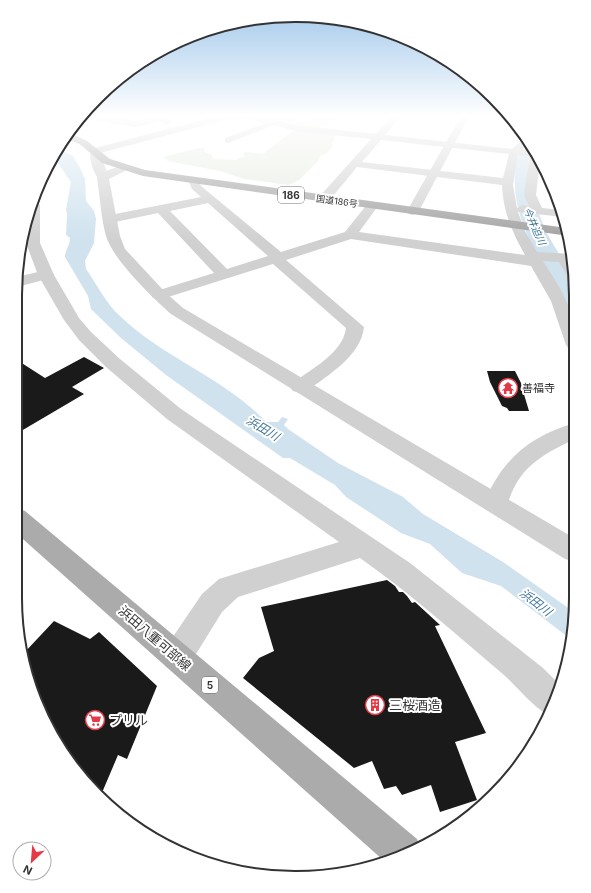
<svg xmlns="http://www.w3.org/2000/svg" width="591" height="893" font-family="Inter,'Noto Sans JP',sans-serif">
<style>
.green{fill:#e6ecdf}
.water{fill:#cfe2ee}
.lines{fill:none;stroke-linecap:round;stroke-linejoin:round}
.river{fill:#cfe2ee;fill-rule:evenodd}
.building{fill:#1a1a1a}
.minor{fill:#d0d0d0;fill-rule:evenodd}
.tertiary{fill:#d0d0d0;fill-rule:evenodd}
.primary{fill:#ababab;fill-rule:evenodd}
.trunk{fill:#a2a2a2;fill-rule:evenodd}
.labels{text-anchor:middle;dominant-baseline:central;stroke-width:4;stroke-linejoin:round;paint-order:stroke}
.far-street-label{font-size:9px;fill:#333;stroke:#fff}
.shield{fill:#fff;stroke:#707070;stroke-width:1}
.shield-label{font-size:10px;font-weight:bold;fill:#333}
.far-water-label{font-size:10px;font-style:italic;fill:#3f7597;stroke:#fff}
.poi-label{font-size:11px;fill:#333;stroke:#fff;text-anchor:start}
.water-label{font-size:12px;font-style:italic;fill:#3f7597;stroke:#fff}
.near-street-label{font-size:13px;fill:#333;stroke:#fff}
.near-poi-label{font-size:13px;fill:#333;stroke:#fff;text-anchor:start}
.rim{fill:none;stroke:#333;stroke-width:2}
</style>
<rect width="100%" height="100%" fill="#fff"/>
<path class="green" d="M242 116H277L287 117 296 121 312 120 310 116H330L332 122 318 128H310Z
M294 130 339 133 334 137 335 138 332 143 333 146 327 153 320 156 318 161 299 180 289 185 244 179 220 171 168 161 163 157 200 148H205L204 152 211 154 213 159 236 160 245 156 243 154 245 152 263 154Z"/>
<path class="water" d="M59 149 73 156 80 168 85 179 86 201 94 211 96 219 94 243 85 261 86 269C96 283 107 305 120 316 163 358 225 378 266 422H278L282 417 288 419 284 425 288 429 338 463 403 497 423 514 503 562 574 612 572 640 501 586 462 573 430 544 401 533 346 497 335 485 290 458H283L166 375 121 338 91 309 88 296 65 257C65 250 70 246 70 238L66 235 67 214 66 210 71 182C66 176 59 162 53 158Z"/>
<g class="lines">
<path class="river" d="M528 141 535 151 530 177 532 195 546 232 575 281V307L566 305 563 300C539 257 506 213 517 161 518 154 521 144 528 141Z"/>
</g>
<path class="building" d="M84 357 104 368 72 387 84 394 16 434 17 360 45 378Z
M487 371H515L525 391H523L529 411H509L507 408 502 406 490 382Z
M387 580 395 586 399 592H403L407 596 412 603 415 602 440 625 435 626 486 733 455 742 477 800 440 812 431 785 402 795 396 786 384 789 372 761 354 768 243 678 259 658 274 651 261 607Z
M54 621 90 639 99 632 157 686 127 759 118 755 101 795 62 754 30 687 24 653Z"/>
<g class="lines">
<path class="minor" d="M82 116H102L135 121 160 116 172 121 168 124 160 122 135 127 86 119Z
M218 116H260L295 125 376 134 392 116H401L385 135 512 149 522 140H527L529 143 521 150 534 151 540 159 536 195 542 208 562 210 564 217 518 212 525 231 537 252 572 254 575 282 570 281 559 262 543 261 560 288 575 320V350L569 349 566 345 551 301 531 266 351 239 286 260 364 327C361 356 328 375 307 391L300 393 293 391 290 387 293 383C311 369 343 353 346 328L273 264 165 298H153L151 295 153 292 214 273 158 213 110 223 105 222 104 219 105 216 201 197 192 189 189 182 195 179 199 180 201 186 281 252 345 232 368 203 372 202 378 206 359 232 525 255C512 232 503 211 502 185L357 167 328 202H320L318 199 320 196 371 139 294 131 274 125 228 143 225 142V138L264 124C256 117 236 120 225 120L100 153 109 178 103 181C94 179 88 157 91 149ZM381 140 509 154 503 178 362 162ZM518 155 530 156 524 195 529 206 522 205 517 208 513 185ZM208 203 268 256 227 269 170 211Z
M35 202 40 205V243L54 275 79 318 91 332 120 359 181 409 410 563 543 668 559 684 549 715C536 710 516 686 504 675 457 635 411 594 360 558L238 597 222 612 188 667 177 672 166 667 162 657 166 647 202 594 219 579 339 542 167 419 106 367 79 340 64 320 38 275 26 243 27 228Z
M575 423V439C553 449 528 462 516 484 511 492 509 501 505 510L496 512 487 510 484 503C502 460 529 436 575 423Z"/>
<path class="tertiary" d="M461 116H469L419 211 413 215 409 214 407 211Z
M123 165 128 168 127 170 109 179 120 236 125 249 165 292 183 308 574 538V562L565 559 171 314C152 297 114 261 106 236 101 218 100 197 97 178L106 171Z
M46 270 51 272 54 275 51 278 17 287V277Z"/>
<path class="primary" d="M16 508 25 511 417 839 420 847 383 860 15 532Z"/>
<path class="trunk" d="M70 133 87 141 110 159 145 170 567 228 569 236 143 176 102 163 81 145 66 138Z"/>
</g>
<linearGradient id="sky" x2="0" y2="1"><stop stop-color="#9ec6ea"/><stop offset="0.48" stop-color="#fff"/><stop offset="1" stop-color="#fff" stop-opacity="0"/></linearGradient>
<rect width="591" height="241" fill="url(#sky)"/>
<defs>
<symbol id="temple-ring" viewBox="-11 -11 22 22"><circle r="9.5" fill="#fff" stroke="#e63946" stroke-width="1.5"/><path d="M0-6L5-2H3V0L6.5 2.5H4V6H1.5V3h-3V6H-4V2.5H-6.5L-3 0V-2H-5Z" fill="#e63946"/></symbol>
<symbol id="building-ring" viewBox="-11 -11 22 22"><circle r="9.5" fill="#fff" stroke="#e63946" stroke-width="1.5"/><path d="M-4-6H4V6H1V3H-1V6H-4ZM-2.5-4.3h1.7v1.8h-1.7ZM.8-4.3h1.7v1.8H.8ZM-2.5-1h1.7V.8h-1.7ZM.8-1h1.7V.8H.8Z" fill="#e63946"/></symbol>
<symbol id="supermarket-ring" viewBox="-11 -11 22 22"><circle r="9.5" fill="#fff" stroke="#e63946" stroke-width="1.5"/><path d="M-6-5.5h2.5l.6 2H6L4.5 2H-2.5L-4.4-4H-6ZM-1.5 3.2a1.3 1.3 0 1 0 .1 0ZM3 3.2a1.3 1.3 0 1 0 .1 0Z" fill="#e63946"/></symbol>
</defs>
<g fill-rule="evenodd">
<use href="#temple-ring" x="497" y="377" width="22" height="22"/>
<use href="#building-ring" x="364" y="694" width="22" height="22"/>
<use href="#supermarket-ring" x="84" y="709" width="22" height="22"/>
</g>
<g class="labels">
<g class="far-street-label">
<text transform="translate(337 201) rotate(8)">国道186号</text>
</g>
<g class="shield">
<rect x="278" y="187" width="26" height="16" rx="3"/>
<rect x="202" y="677" width="16" height="16" rx="3"/>
</g>
<g class="shield-label">
<text x="291" y="195">186</text>
<text x="210" y="685">5</text>
</g>
<g class="far-water-label">
<text transform="translate(535 226) rotate(66)">今井迫川</text>
</g>
<g class="poi-label">
<text x="522" y="388">善福寺</text>
</g>
<g class="water-label">
<text transform="translate(263 428) rotate(31)">浜田川</text>
<text transform="translate(536 602) rotate(38)">浜田川</text>
</g>
<g class="near-street-label">
<text transform="translate(155 638) rotate(41)">浜田八重可部線</text>
</g>
<g class="near-poi-label">
<text x="389" y="705">三桜酒造</text>
<text x="109" y="720">プリル</text>
</g>
</g>
<path d="M0 0H591V893H0ZM295 22H296A273 273 0 0 1 569 295V598A273 273 0 0 1 296 871H295A273 273 0 0 1 22 598V295A273 273 0 0 1 295 22Z" fill="#fff" fill-rule="evenodd"/>
<path class="rim" d="M295 22H296A273 273 0 0 1 569 295V598A273 273 0 0 1 296 871H295A273 273 0 0 1 22 598V295A273 273 0 0 1 295 22Z"/>
<g transform="translate(32 861) rotate(206)"><circle r="19" fill="#ffffff" stroke="#adadad"/>
<path d="M0-3L7 15L0 10L-7 15Z" fill="#e63946"/>
<text y="-6" font-size="11" font-weight="bold" text-anchor="middle" fill="#333333">N</text>
</g>
</svg>
